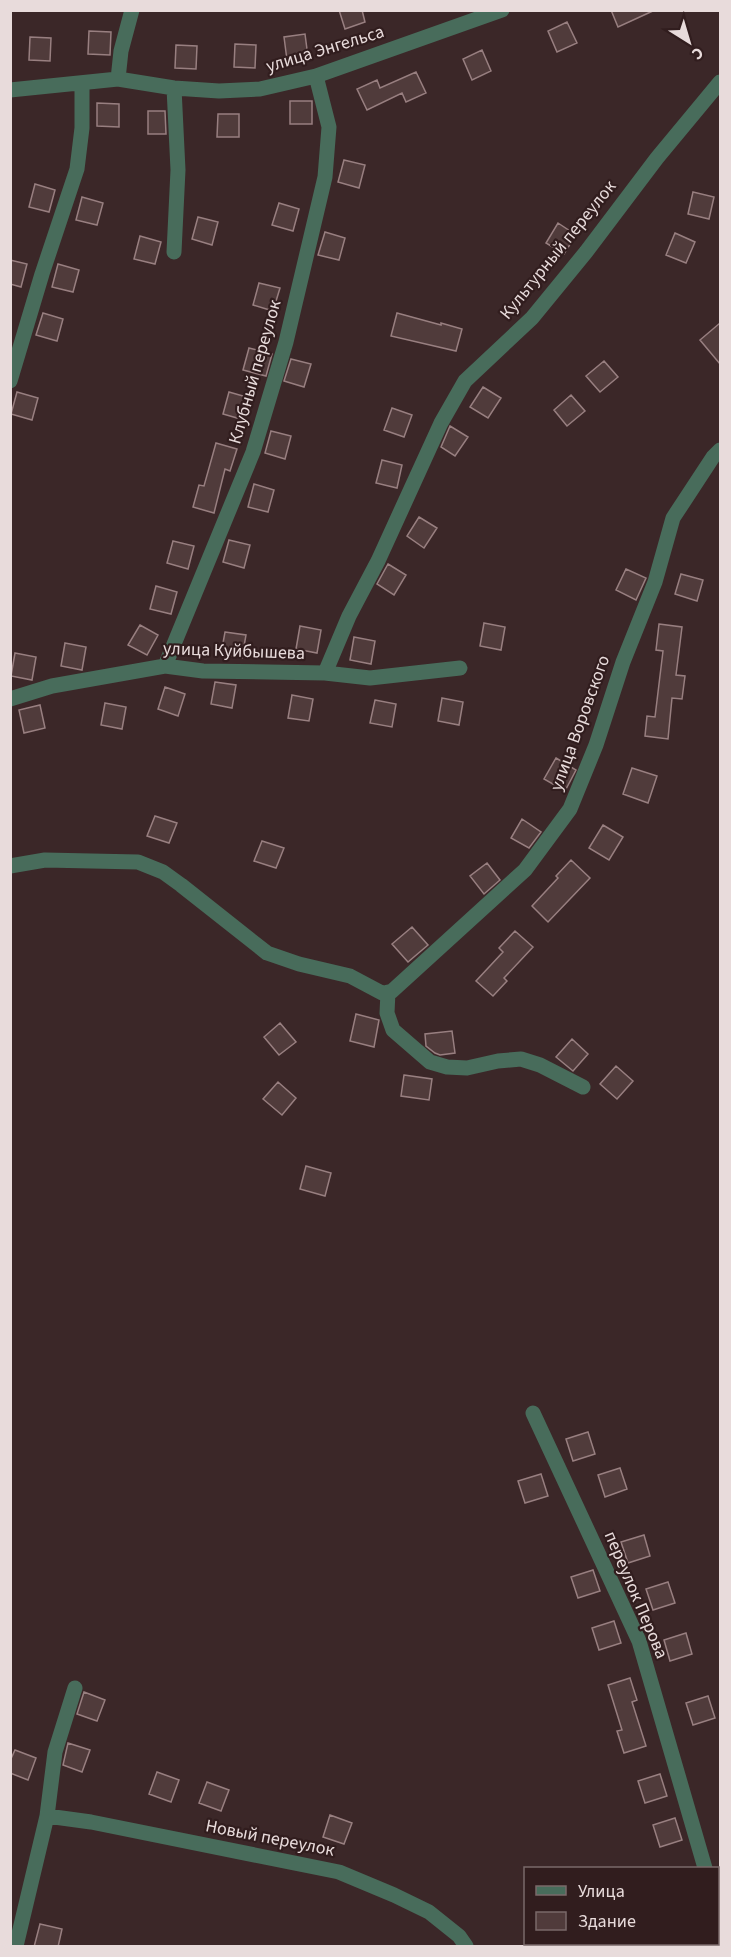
<svg xmlns="http://www.w3.org/2000/svg" width="731" height="1957" font-family="'Source Sans 3',sans-serif">
<style>
.building{fill:#503b3b;stroke:#987f80;stroke-width:1.5}
.lines{fill:none;stroke-linecap:round;stroke-linejoin:round}
.minor{stroke:#486c5b;stroke-width:15}
.labels{text-anchor:middle;dominant-baseline:central;stroke-width:4.5;stroke-linejoin:round;paint-order:stroke}
.street-label{font-size:18px;fill:#e8dbdb;stroke:#311d1e}
</style>
<rect width="100%" height="100%" fill="#3b2728"/>
<path class="building" d="M339 10H362L365 22 345 29Z
M611 10H655L618 27Z
M567 22 577 43 557 52 548 31Z
M89 31 111 32 110 55 88 54Z
M305 34 308 57 287 60 284 37Z
M30 37 51 38 50 61 29 60Z
M235 44 256 45 255 68 234 67Z
M176 45 197 46 196 69 175 68Z
M482 50 491 71 472 80 463 59Z
M416 72 426 93 406 102 402 93 367 110 357 89 377 80 380 88Z
M290 101H312V124H290Z
M97 103 119 104V127L97 126Z
M148 111H165L166 134H148Z
M218 114H239V137H217Z
M344 160 365 165 359 188 338 182Z
M35 184 55 190 49 212 29 207Z
M693 192 714 197 709 219 688 214Z
M82 197 103 203 97 225 76 220Z
M279 203 299 209 293 231 272 225Z
M198 217 218 222 212 245 192 239Z
M558 223 576 235 564 254 546 243Z
M325 232 345 238 339 260 318 255Z
M675 233 695 242 686 263 666 255Z
M140 236 161 242 155 264 134 259Z
M10 260 27 264 21 287 10 284Z
M58 264 79 270 73 292 52 287Z
M259 283 280 288 273 311 253 305Z
M43 313 63 319 57 341 36 335Z
M397 313 441 325V323L462 329 456 351 391 336Z
M720 323V364L700 340Z
M249 348 272 354 266 376 243 370Z
M291 359 311 364 304 387 284 381Z
M604 361 618 377 600 392 586 376Z
M483 387 501 398 488 418 470 407Z
M17 392 38 398 32 420 11 414Z
M229 392 250 398 244 420 223 414Z
M571 395 585 411 567 426 554 410Z
M392 408 412 415 404 437 384 430Z
M450 426 468 437 455 456 441 447Z
M271 431 291 436 285 459 265 453Z
M216 443 237 449 230 471 225 469 214 513 193 507 199 485 204 486Z
M382 460 402 465 397 488 376 483Z
M254 484 274 490 268 512 248 507Z
M419 517 437 528 424 548 407 536Z
M229 540 250 545 244 568 223 562Z
M173 541 194 546 188 569 167 563Z
M388 564 406 575 394 595 377 584Z
M626 569 646 578 636 600 616 590Z
M681 574 703 580 697 601 675 594Z
M156 586 177 592 171 614 150 609Z
M484 623 505 627 501 650 480 646Z
M659 624 682 627 676 675 685 676 682 699 672 698 668 739 645 736 647 716 655 717 663 651 656 650Z
M140 625 158 635 147 655 128 645Z
M300 626 321 630 317 653 296 649Z
M225 632 246 635 242 658 221 654Z
M354 637 375 641 371 664 350 660Z
M65 643 86 647 82 670 61 666Z
M15 653 36 657 32 680 11 676Z
M215 682 236 685 232 708 211 704Z
M165 687 185 694 178 716 158 709Z
M292 695 313 699 309 721 288 718Z
M442 698 463 702 459 725 438 721Z
M375 700 396 704 392 727 370 723Z
M105 703 126 707 122 729 101 725Z
M40 705 45 728 24 733 19 710Z
M556 758 576 770 565 791 544 779Z
M632 768 657 776 648 803 623 794Z
M155 816 177 823 169 843 147 836Z
M522 819 541 832 529 848 511 838Z
M603 825 623 837 609 860 589 848Z
M262 841 284 848 276 868 254 861Z
M571 860 590 878 548 922 532 906 558 878 556 876Z
M487 863 500 880 484 894 470 876Z
M412 927 428 945 408 962 392 944Z
M515 931 533 947 504 978 507 981 493 996 476 981 503 952 499 948Z
M356 1014 379 1020 374 1047 350 1041Z
M280 1023 296 1042 279 1055 264 1037Z
M452 1031 455 1053 440 1055 435 1053 426 1046 425 1034Z
M572 1039 588 1054 573 1071 556 1057Z
M616 1066 633 1081 617 1099 600 1084Z
M404 1075 432 1079 429 1100 401 1096Z
M278 1082 296 1098 282 1115 263 1099Z
M306 1166 331 1173 325 1196 300 1189Z
M588 1432 595 1454 573 1461 566 1439Z
M620 1468 627 1489 605 1497 598 1475Z
M541 1474 548 1496 525 1503 518 1481Z
M644 1535 650 1556 628 1563 621 1542Z
M593 1570 600 1591 578 1598 571 1577Z
M668 1582 675 1603 653 1610 646 1589Z
M614 1621 621 1643 599 1650 592 1628Z
M686 1633 692 1654 670 1661 664 1640Z
M630 1678 637 1700 632 1702 646 1746 624 1753 617 1731 622 1730 608 1685Z
M84 1692 105 1700 97 1721 77 1714Z
M708 1696 715 1718 693 1725 686 1703Z
M68 1743 90 1750 82 1772 63 1765Z
M15 1750 36 1758 28 1780 10 1773V1761Z
M157 1772 179 1780 171 1802 149 1794Z
M660 1774 667 1796 645 1803 638 1781Z
M207 1782 229 1790 221 1811 199 1803Z
M330 1815 352 1823 344 1844 323 1837Z
M675 1818 682 1840 660 1847 653 1825Z
M40 1924 62 1929 58 1947H34Z"/>
<g class="lines">
<path class="minor" d="M118 79 121 51 132 10
M10 90 118 79 174 88 219 91 260 89 316 76 502 10
M174 252 178 170 174 88
M10 381 42 274 77 169 82 128V83
M165 666 253 452 286 342 325 177 329 127 316 76
M325 673 349 616 378 561 441 423 465 381 532 318 586 252 657 158 720 82
M10 699 52 686 165 666 203 671 325 673 370 678 460 668
M10 866 45 860 138 862 163 872 181 885 267 953 299 964 350 976 382 993 391 992 525 870 570 809 596 745 623 662 655 582 673 518 713 457 720 450
M388 992 387 1013 393 1030 430 1062 447 1067 467 1068 498 1061 521 1059 540 1065 583 1087
M533 1413 639 1641 705 1868
M47 1816 91 1822 339 1872 394 1895 429 1912 459 1936 466 1946
M718 1930 720 1946
M16 1946 47 1816 55 1752 75 1688"/>
</g>
<g class="labels">
<g class="street-label">
<text transform="translate(325 49) rotate(-17)">улица Энгельса</text>
<text transform="translate(558 250) rotate(-51)">Культурный переулок</text>
<text transform="translate(255 372) rotate(-74)">Клубный переулок</text>
<text transform="translate(234 651) rotate(2)">улица Куйбышева</text>
<text transform="translate(580 723) rotate(-70)">улица Воровского</text>
<text transform="translate(636 1595) rotate(67)">переулок Перова</text>
<text transform="translate(270 1838) rotate(11)">Новый переулок</text>
</g>
</g>
<rect width="731" height="1957" fill="none" stroke="#e8dbdb" stroke-width="24"/>
<rect x="524" y="1867" width="195" height="78" fill="#311d1e" stroke="#7a696a" stroke-width="1.5"/>
<rect x="536" y="1886" width="30" height="9" fill="#486c5b" stroke="#7a696a" stroke-width="1.5"/>
<text x="578" y="1897" font-size="18" fill="#e8dbdb">Улица</text>
<rect x="536" y="1912" width="30" height="18" fill="#503b3b" stroke="#7a696a" stroke-width="1.5"/>
<text x="578" y="1927" font-size="18" fill="#e8dbdb">Здание</text>
<g transform="translate(689 42) rotate(143)" stroke="#311d1e" stroke-width="4.5" paint-order="stroke">
<path d="M0-4.5L10 22L0 15L-10 22Z" fill="#e8dbdb"/>
<text y="-9" font-size="16" font-weight="bold" text-anchor="middle" fill="#e8dbdb">С</text>
</g>
</svg>
